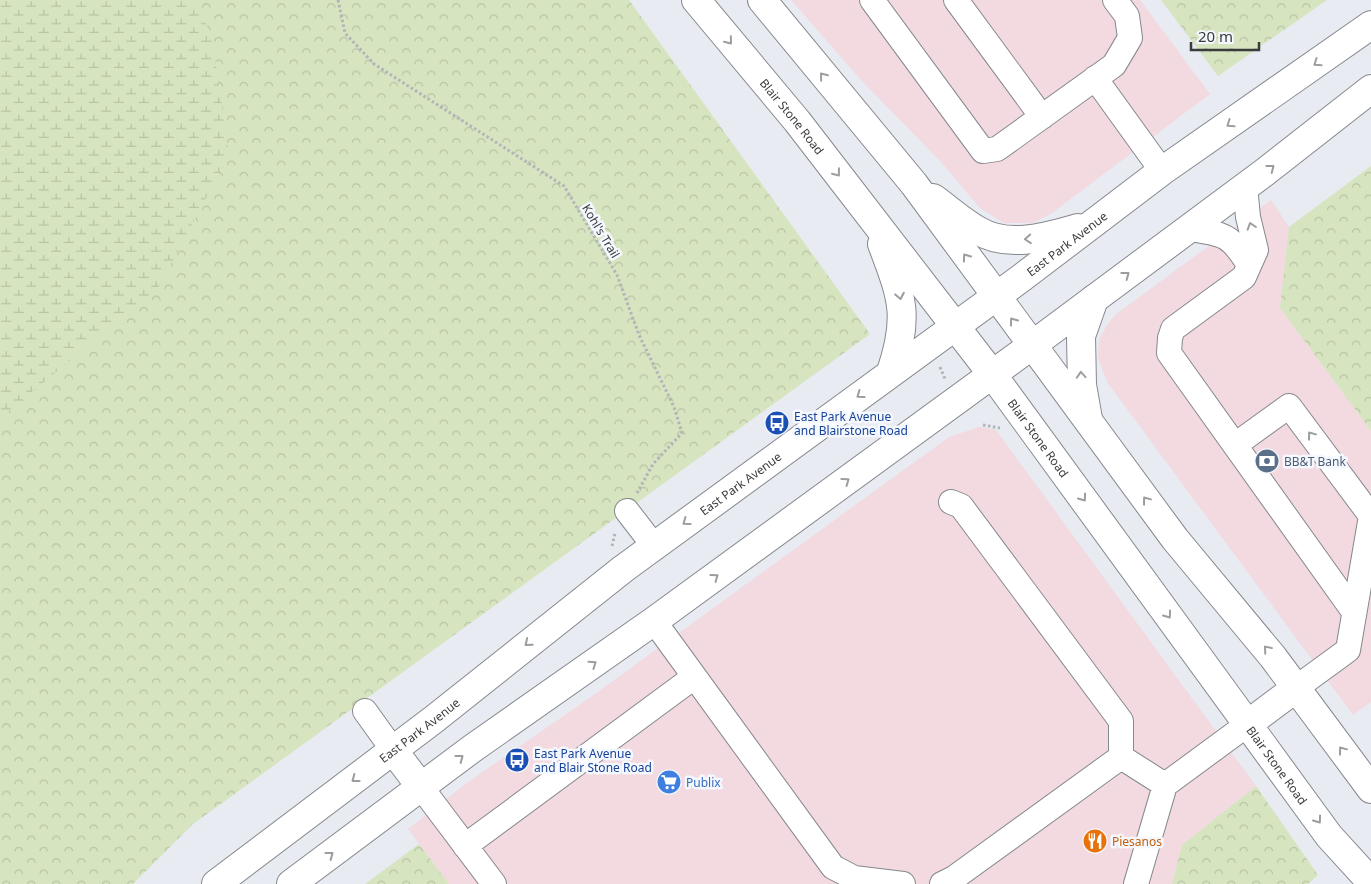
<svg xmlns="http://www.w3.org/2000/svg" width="1371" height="884" font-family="'Noto Sans',sans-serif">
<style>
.commercial{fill:#f3d9e0}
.forest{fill:url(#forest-crowns)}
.wetland{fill:url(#wetland-marsh)}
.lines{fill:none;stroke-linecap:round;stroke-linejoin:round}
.minor-casing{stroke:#85888d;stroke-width:26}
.major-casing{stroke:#85888d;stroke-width:30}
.path{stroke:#b1b4b9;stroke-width:3;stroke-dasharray:2.5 2.5;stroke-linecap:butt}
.minor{stroke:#fff;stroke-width:24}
.major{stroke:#fff;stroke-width:28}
.oneway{stroke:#9c9d9e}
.labels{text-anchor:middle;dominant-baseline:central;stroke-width:5;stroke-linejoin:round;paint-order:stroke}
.street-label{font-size:12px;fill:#393b3d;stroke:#f5f8fe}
.transit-label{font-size:12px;fill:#164399;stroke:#f5f8fe;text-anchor:start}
.service-label{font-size:12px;fill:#4e5e75;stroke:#f5f8fe;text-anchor:start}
.shop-label{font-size:12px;fill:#366cbe;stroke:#f5f8fe;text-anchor:start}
.food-label{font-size:12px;fill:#c56008;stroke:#f5f8fe;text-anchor:start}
</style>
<defs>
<pattern id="forest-crowns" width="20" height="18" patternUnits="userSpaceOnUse" patternTransform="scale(1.25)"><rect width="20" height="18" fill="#d6e4bf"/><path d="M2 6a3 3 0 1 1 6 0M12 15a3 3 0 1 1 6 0" fill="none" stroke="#b8c4a5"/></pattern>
<pattern id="wetland-marsh" width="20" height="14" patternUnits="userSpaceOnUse" patternTransform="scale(1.25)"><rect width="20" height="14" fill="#d6e4bf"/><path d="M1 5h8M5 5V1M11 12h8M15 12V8" fill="none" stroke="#b8c4a5"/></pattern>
</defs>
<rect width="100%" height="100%" fill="#e8ebf1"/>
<path class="commercial" d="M791 0H1140L1210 94 1052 213 1033 223H1004L980 208 941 162 861 80Z
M1271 200 1289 227 1280 308 1371 431V702L1353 715 1107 382 1098 358 1099 340 1107 325 1115 315Z
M979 427 996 430 1256 786 1182 845 1172 884H449L408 829 464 785 588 699 949 437Z"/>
<path class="forest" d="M0 0H629L870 334 193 824 133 884H0Z
M1161 0H1327L1218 76Z
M1371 166V431L1280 308 1289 227Z
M1256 786 1318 875 1308 884H1172L1182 845Z
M419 844 449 884H365Z"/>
<path class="wetland" d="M0 0H196L212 38 229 155 158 288 0 418Z"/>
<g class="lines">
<defs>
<path id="minor" d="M872 0 983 151 997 149 1114 65 1130 38 1127 16 1115 0
M956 0 1042 117
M1095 78 1162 171
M1245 186 1248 217 1256 250 1244 277 1173 329 1170 338 1169 353 1354 612
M1189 229C1224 234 1230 234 1249 265
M1235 445 1289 406 1371 516 1348 650 1296 688
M951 502 961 506 1121 721V757
M627 511 654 546
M654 621 833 867 854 878 903 884
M365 711 393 750
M1121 757 1165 785
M421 787 494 884
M465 846 694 677
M942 884 954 878 1121 757
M1136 884 1165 785 1248 724"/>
<g id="major">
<path id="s1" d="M696 0 797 121 992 374 1329 836 1371 882"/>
<path d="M762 0 914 184 1175 539 1273 657 1371 789"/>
<path d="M933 198C947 208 961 221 977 230 1008 249 1046 237 1078 228"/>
<path d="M882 244C902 297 910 316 891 372"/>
<path d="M1088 419 1082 385 1081 336 1094 299"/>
<path d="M1248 724 1296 688"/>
<path d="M393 750 421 787"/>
<path id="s2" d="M216 884 433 720 623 569 1020 279 1162 171 1371 25"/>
<path d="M291 884 473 748 654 621 1031 346 1265 172 1371 89"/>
</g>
</defs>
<use href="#minor" class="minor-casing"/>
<use href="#major" class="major-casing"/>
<path class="path" d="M338 0 345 33 374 64 564 186 617 275 639 335 674 407 682 433 653 464 637 493
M940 367 945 379
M983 425 1000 428
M612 546 615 533"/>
<use href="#minor" class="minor"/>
<use href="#major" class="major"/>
</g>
<defs><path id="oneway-chevron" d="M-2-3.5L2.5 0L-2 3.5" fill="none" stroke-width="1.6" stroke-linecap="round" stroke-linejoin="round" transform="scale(1.25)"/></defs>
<g class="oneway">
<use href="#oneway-chevron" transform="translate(729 41) rotate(51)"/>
<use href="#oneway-chevron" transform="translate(1317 63) rotate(145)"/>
<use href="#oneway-chevron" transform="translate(823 76) rotate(-129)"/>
<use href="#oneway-chevron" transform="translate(1230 124) rotate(145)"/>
<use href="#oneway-chevron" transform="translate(1271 168) rotate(-38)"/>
<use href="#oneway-chevron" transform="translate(837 173) rotate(52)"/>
<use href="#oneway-chevron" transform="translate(1251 226) rotate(-108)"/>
<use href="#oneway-chevron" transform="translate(1028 239) rotate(176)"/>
<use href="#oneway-chevron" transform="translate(966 257) rotate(-126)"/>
<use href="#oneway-chevron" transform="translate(1126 275) rotate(-37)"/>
<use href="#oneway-chevron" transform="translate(900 296) rotate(79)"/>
<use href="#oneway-chevron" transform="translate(1013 321) rotate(-126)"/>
<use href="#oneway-chevron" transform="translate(1081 375) rotate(-94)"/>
<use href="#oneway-chevron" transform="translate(860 395) rotate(144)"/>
<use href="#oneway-chevron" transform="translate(1311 435) rotate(-127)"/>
<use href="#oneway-chevron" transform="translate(846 481) rotate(-36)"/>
<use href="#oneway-chevron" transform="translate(1083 498) rotate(54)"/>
<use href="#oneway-chevron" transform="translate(1146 500) rotate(-127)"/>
<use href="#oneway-chevron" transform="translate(686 522) rotate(144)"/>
<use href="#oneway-chevron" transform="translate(715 577) rotate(-36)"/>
<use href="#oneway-chevron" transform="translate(1168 615) rotate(54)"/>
<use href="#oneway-chevron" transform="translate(528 643) rotate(141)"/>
<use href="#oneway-chevron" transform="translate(1267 649) rotate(-130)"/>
<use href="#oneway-chevron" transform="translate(593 664) rotate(-35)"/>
<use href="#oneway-chevron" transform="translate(1342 750) rotate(-127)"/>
<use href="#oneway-chevron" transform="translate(460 758) rotate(-37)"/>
<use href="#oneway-chevron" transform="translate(355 779) rotate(143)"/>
<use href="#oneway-chevron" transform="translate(1318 820) rotate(54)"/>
<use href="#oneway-chevron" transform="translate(330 855) rotate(-37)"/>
</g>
<defs>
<symbol id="bus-disc" viewBox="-11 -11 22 22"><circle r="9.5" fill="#1a4fb4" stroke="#f5f8fe"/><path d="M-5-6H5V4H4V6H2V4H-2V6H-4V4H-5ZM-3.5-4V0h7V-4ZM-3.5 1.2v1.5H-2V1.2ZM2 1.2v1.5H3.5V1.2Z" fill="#fff"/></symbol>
<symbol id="bank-disc" viewBox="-11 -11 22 22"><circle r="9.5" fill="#5c6f8a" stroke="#f5f8fe"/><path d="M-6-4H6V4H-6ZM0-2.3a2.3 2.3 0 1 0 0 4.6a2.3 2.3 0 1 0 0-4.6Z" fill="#fff"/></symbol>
<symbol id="supermarket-disc" viewBox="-11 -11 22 22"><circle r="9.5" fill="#3f7fe0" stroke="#f5f8fe"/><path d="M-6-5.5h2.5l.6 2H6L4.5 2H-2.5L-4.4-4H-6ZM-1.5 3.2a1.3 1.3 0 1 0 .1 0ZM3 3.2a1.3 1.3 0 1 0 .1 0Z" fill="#fff"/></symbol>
<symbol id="restaurant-disc" viewBox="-11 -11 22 22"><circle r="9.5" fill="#e8710a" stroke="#f5f8fe"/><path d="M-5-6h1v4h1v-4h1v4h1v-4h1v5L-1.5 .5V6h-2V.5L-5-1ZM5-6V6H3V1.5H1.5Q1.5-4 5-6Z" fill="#fff"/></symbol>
</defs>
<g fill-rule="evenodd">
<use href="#bus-disc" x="763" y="409" width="28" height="28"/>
<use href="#bank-disc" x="1253" y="447" width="28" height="28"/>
<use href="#bus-disc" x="503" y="746" width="28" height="28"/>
<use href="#supermarket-disc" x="655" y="768" width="28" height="28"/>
<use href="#restaurant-disc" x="1081" y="827" width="28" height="28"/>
</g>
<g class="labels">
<g class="street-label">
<text stroke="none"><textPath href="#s1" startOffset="151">Blair Stone Road</textPath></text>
<text transform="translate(601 231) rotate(59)">Kohl's Trail</text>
<text stroke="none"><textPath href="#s2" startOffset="1065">East Park Avenue</textPath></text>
<text stroke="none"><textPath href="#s1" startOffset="556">Blair Stone Road</textPath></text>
<text stroke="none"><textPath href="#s2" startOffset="660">East Park Avenue</textPath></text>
<text stroke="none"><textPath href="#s2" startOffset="255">East Park Avenue</textPath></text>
<text stroke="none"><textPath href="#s1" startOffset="961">Blair Stone Road</textPath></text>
</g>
<g class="transit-label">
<text x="794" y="416">East Park Avenue<tspan x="794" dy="14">and Blairstone Road</tspan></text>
<text x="534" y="753">East Park Avenue<tspan x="534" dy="14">and Blair Stone Road</tspan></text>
</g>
<g class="service-label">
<text x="1284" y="461">BB&amp;T Bank</text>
</g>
<g class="shop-label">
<text x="686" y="782">Publix</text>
</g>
<g class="food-label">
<text x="1112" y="841">Piesanos</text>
</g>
</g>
<path d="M1191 42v8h68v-8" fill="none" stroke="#393b3d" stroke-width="2.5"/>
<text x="1198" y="42" font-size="15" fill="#393b3d" stroke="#f5f8fe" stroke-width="4" paint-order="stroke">20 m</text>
</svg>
